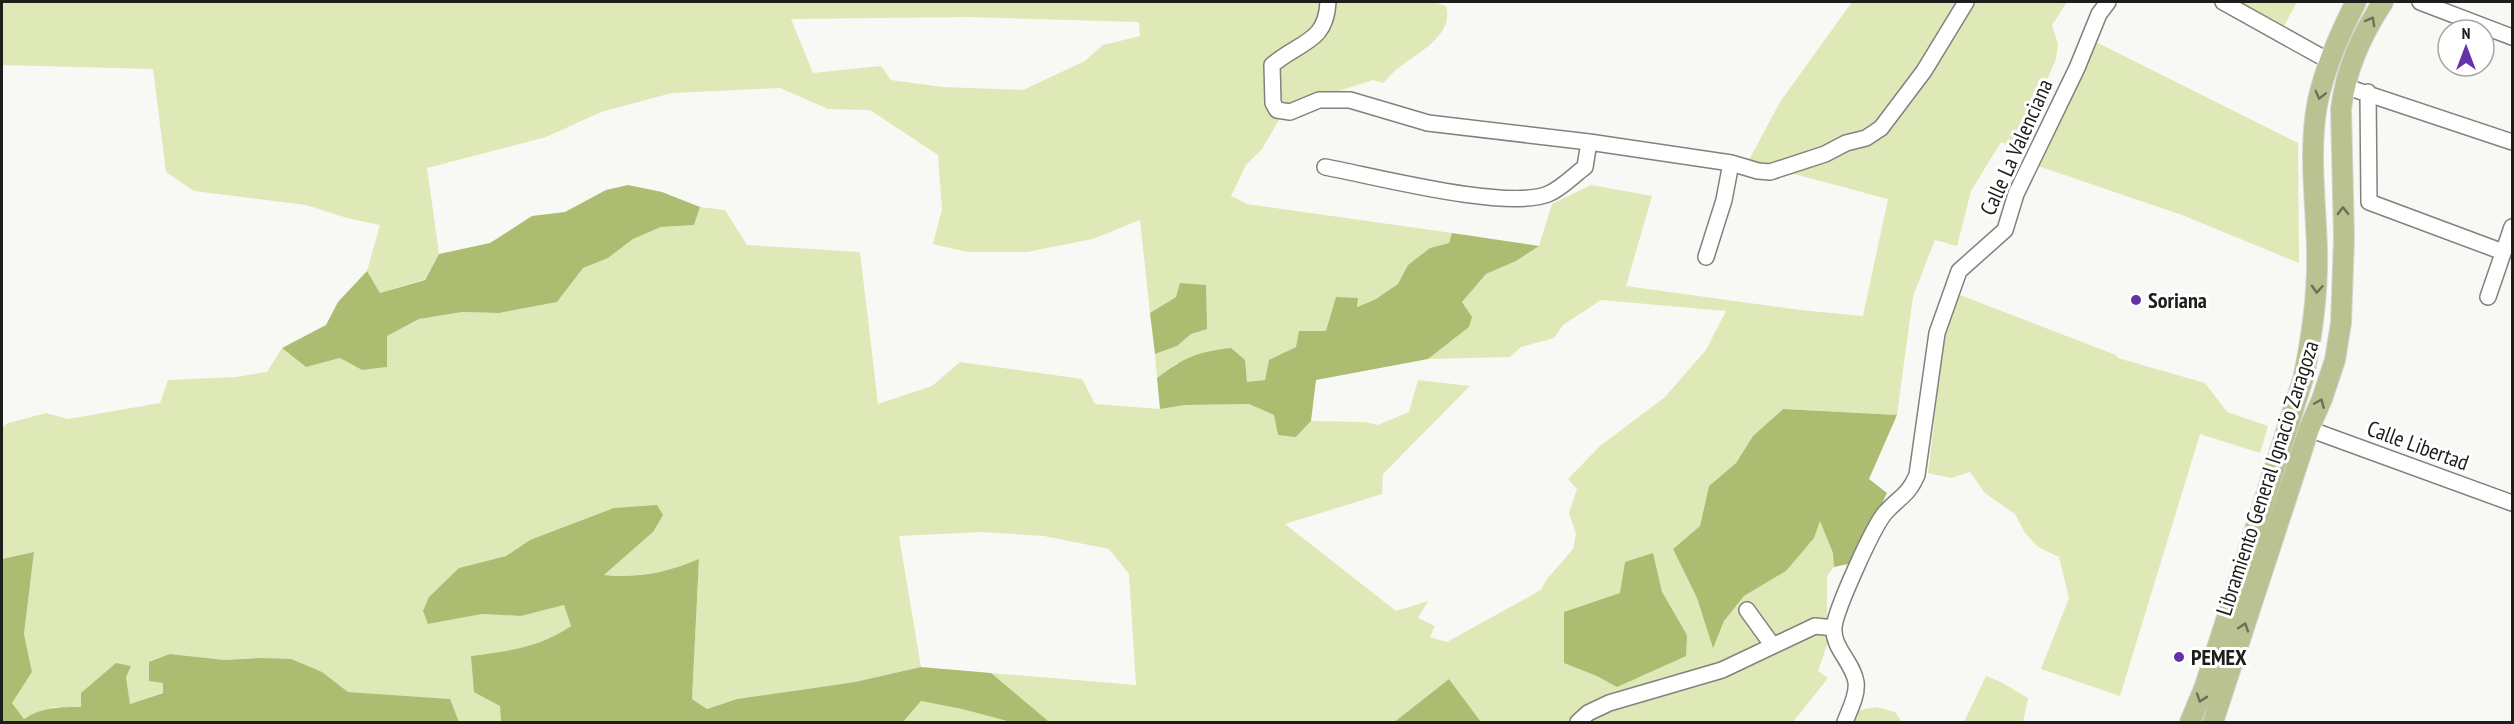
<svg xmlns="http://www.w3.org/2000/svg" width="2514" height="724" font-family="'PT Sans Narrow',sans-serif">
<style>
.green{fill:#dee9b7;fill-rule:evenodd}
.forest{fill:#acbc71}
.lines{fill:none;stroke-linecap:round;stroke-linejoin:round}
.minor-casing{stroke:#81827d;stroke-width:18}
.major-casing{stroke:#d6d6d6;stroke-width:22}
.minor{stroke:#fff;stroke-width:15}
.major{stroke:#b9c290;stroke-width:20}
.oneway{stroke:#6b7056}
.poi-dot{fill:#6532aa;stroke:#fff;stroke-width:2}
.labels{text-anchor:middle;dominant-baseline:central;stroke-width:6;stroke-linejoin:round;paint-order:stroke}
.street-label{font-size:22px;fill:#1d1d1b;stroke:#fff}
.poi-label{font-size:22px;font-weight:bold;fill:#1d1d1b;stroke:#fff;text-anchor:start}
</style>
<rect width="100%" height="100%" fill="#f8f9f4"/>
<path class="green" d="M2 2H1433L1446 6C1455 36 1415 54 1396 70 1391 74 1388 79 1383 83L1373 80 1286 108 1262 149 1246 165 1231 196 1247 204 1452 233 1449 243 1430 248 1408 265 1399 284 1376 299 1356 307 1357 299 1326 331 1269 361 1265 380 1247 383 1245 361 1177 363 1157 378 1155 354 1177 346 1191 334 1176 297 1150 313 1140 220 1093 239 1027 252H967L933 244 942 209 938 155 870 110 828 109 780 88 672 93 601 112 546 137 427 168 439 254 425 279 380 293 367 271 380 225 347 218 306 205 194 191 166 172 153 69 2 65ZM969 17 1139 22 1140 36 1103 45 1085 61 1023 90 942 87 891 80 881 66 813 73 791 19Z
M1852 2H2067L2052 25 2058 44 2056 59 2018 148 2001 142 1971 191 1957 246 1935 240 1913 296 1897 415 1783 409 1753 436 1736 463 1709 486 1700 526 1673 549 1697 598 1713 647 1724 621 1744 596 1786 571 1820 520 1833 553 1834 567 1827 576V645L1818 671 1828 678 1793 722H1481L1449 679 1395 722H1031L1047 721 991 673 1136 685 1129 574 1109 549 1044 536 981 532 899 536 921 667 855 682 737 699 707 709 692 699 699 560C663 575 642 576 604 575L653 532 572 525 530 540 506 556 459 568 428 624 482 614 521 616 564 605 571 626C537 649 510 651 471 656L500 706 501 722H459L449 699 348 692 322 672 260 658 225 660 171 654 163 683 164 692 130 704 126 677 81 707H54L24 719 12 703 32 672 24 634 34 552 2 559V428L8 423 46 413 68 419 160 403 168 380 236 377 267 372 282 348 306 367 340 358 362 370 387 367V336L419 319 462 312 499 313 557 302 583 268 608 258 633 239 661 227 694 225 700 207 725 210 747 245 860 252 878 404 932 386 960 362 1082 379 1095 404 1160 409 1185 405 1249 404 1274 415 1296 437 1311 421 1365 422 1378 425 1409 412 1418 380 1470 386 1383 474 1382 494 1285 524 1396 611 1428 601 1418 618 1435 626 1430 637 1447 642 1541 590 1547 579 1573 549 1576 534 1569 513 1577 489 1568 479 1600 446 1665 397 1706 350 1726 311 1601 300 1563 325 1554 338 1521 347 1510 357 1428 359 1469 327 1471 317 1462 302 1486 274 1516 261 1539 246 1552 204 1591 185 1652 196 1626 286 1800 310 1863 316 1888 199 1745 161 1750 158 1780 102Z
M2215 2H2297L2277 39Z
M2094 41 2298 143 2299 263 2182 215 2035 165Z
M1955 293 2116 355 2118 358 2205 383 2227 412 2268 426 2260 453 2200 434 2120 696 2041 669 2069 598 2059 557 2038 547 2025 533 2015 514 1985 493 1970 472 1951 478 1928 473C1937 412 1937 352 1955 293Z
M1986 676 1999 681 2028 698 2023 722H1964Z
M921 701 962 709 1011 722H903Z
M1877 707 1895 712 1902 722H1845L1848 712Z"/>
<path class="forest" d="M628 185 662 192 700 207 694 225 661 227 633 239 608 258 583 268 557 302 499 313 462 312 419 319 387 336V367L362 370 340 358 306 367 282 348 326 325 338 302 367 271 380 293 425 280 439 254 490 243 532 216 565 212 606 190Z
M1452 233 1539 246 1516 261 1486 274 1462 302 1472 317 1469 327 1428 359 1316 380 1311 421 1296 437 1278 435 1274 415 1249 404 1185 405 1160 409 1157 378C1185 357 1197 352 1231 348L1245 360 1247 382 1265 380 1269 360 1296 347 1299 331H1326L1336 297 1358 298 1357 307 1376 299 1398 284 1408 265 1430 248 1449 243Z
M1180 283 1206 285 1207 329 1191 334 1177 346 1155 354 1150 313 1176 297Z
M1783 409 1897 415 1869 479 1887 493 1853 563 1834 567 1833 553 1820 521 1814 538 1786 571 1744 596 1724 621 1713 648 1697 598 1673 549 1700 526 1709 486 1736 463 1753 436Z
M657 505 663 515 653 532 604 575C640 578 666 573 699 559L692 699 707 709 737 699 855 682 921 667 991 673 1048 721 1011 722 962 709 921 701 903 722H501L500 706 474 692 471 656C508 651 539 648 571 626L564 605 521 616 482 614 428 624 423 611 429 597 459 568 506 556 530 540 614 508Z
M34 552 24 634 32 672 12 703 24 719C42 707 60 707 81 707V693L116 663 131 666 126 677 130 704 163 693V683L149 681V662L170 654 225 660 260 658 291 659 322 672 348 692 450 699 459 722H2V559Z
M1653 553 1662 592 1687 635 1686 656 1617 687 1597 676 1564 663V612L1620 593 1625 562Z
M1449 679 1481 722H1395L1397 720Z"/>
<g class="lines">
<defs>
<path id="minor" d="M1328 2C1326 43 1300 41 1272 65L1273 103 1277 110 1290 112 1319 100H1350L1428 123 1589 142 1731 163 1758 171 1770 172 1825 154 1846 143 1866 138 1881 128 1924 71 1966 2
M2223 2 2329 61
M2420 2 2512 37
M2344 86 2512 142
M2368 92 2369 202 2503 252
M1325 167C1374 176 1506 211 1548 194 1561 189 1574 175 1585 167L1589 142
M1706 257 1724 200 1731 163
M2488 297 2512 227
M2309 429 2512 503
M1747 610 1773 646
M1578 722 1588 713 1609 703 1722 670 1815 626 1834 628
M1845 722C1849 711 1858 695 1856 682 1853 662 1832 648 1834 627 1836 609 1873 527 1885 513 1899 497 1908 496 1917 475L1937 333 1959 271 2005 230 2016 194 2077 68 2099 14 2108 2"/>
<path id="major" d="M2190 722 2205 686 2303 379C2312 337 2318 295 2317 251 2316 201 2308 149 2318 100 2326 65 2340 33 2356 2
M2213 722 2309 429 2322 399 2335 360 2341 323 2344 238 2341 109C2346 69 2361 36 2383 2"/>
</defs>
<use href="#minor" class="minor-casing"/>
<use href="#major" class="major-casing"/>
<use href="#minor" class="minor"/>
<use href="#major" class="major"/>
</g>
<defs><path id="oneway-chevron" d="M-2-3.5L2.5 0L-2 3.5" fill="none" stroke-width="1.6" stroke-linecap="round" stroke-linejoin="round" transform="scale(1.5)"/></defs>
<g class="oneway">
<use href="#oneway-chevron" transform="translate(2371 21) rotate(-61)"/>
<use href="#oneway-chevron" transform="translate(2320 95) rotate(104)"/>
<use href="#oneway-chevron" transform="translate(2343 211) rotate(-91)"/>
<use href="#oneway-chevron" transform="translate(2317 289) rotate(93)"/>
<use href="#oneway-chevron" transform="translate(2320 403) rotate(-67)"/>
<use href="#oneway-chevron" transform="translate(2244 627) rotate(-72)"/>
<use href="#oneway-chevron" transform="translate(2201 698) rotate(109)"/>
</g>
<g class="poi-dot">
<circle cx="2136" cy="300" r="6"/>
<circle cx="2179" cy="657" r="6"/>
</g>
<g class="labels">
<g class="street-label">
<text transform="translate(2016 147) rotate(-66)">Calle La Valenciana</text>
<text transform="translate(2418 445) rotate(20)">Calle Libertad</text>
<text transform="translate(2267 478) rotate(-72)">Libramiento General Ignacio Zaragoza</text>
</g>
<g class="poi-label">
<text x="2148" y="300">Soriana</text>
<text x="2191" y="657">PEMEX</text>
</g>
</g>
<rect width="2514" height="724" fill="none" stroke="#1d1d1b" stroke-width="6"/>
<g transform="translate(2466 48)"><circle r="28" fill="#ffffff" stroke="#a5a5a4" stroke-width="1.5"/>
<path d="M0-4.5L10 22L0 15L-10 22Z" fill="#6532aa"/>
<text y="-9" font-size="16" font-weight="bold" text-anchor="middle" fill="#1d1d1b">N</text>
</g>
</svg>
